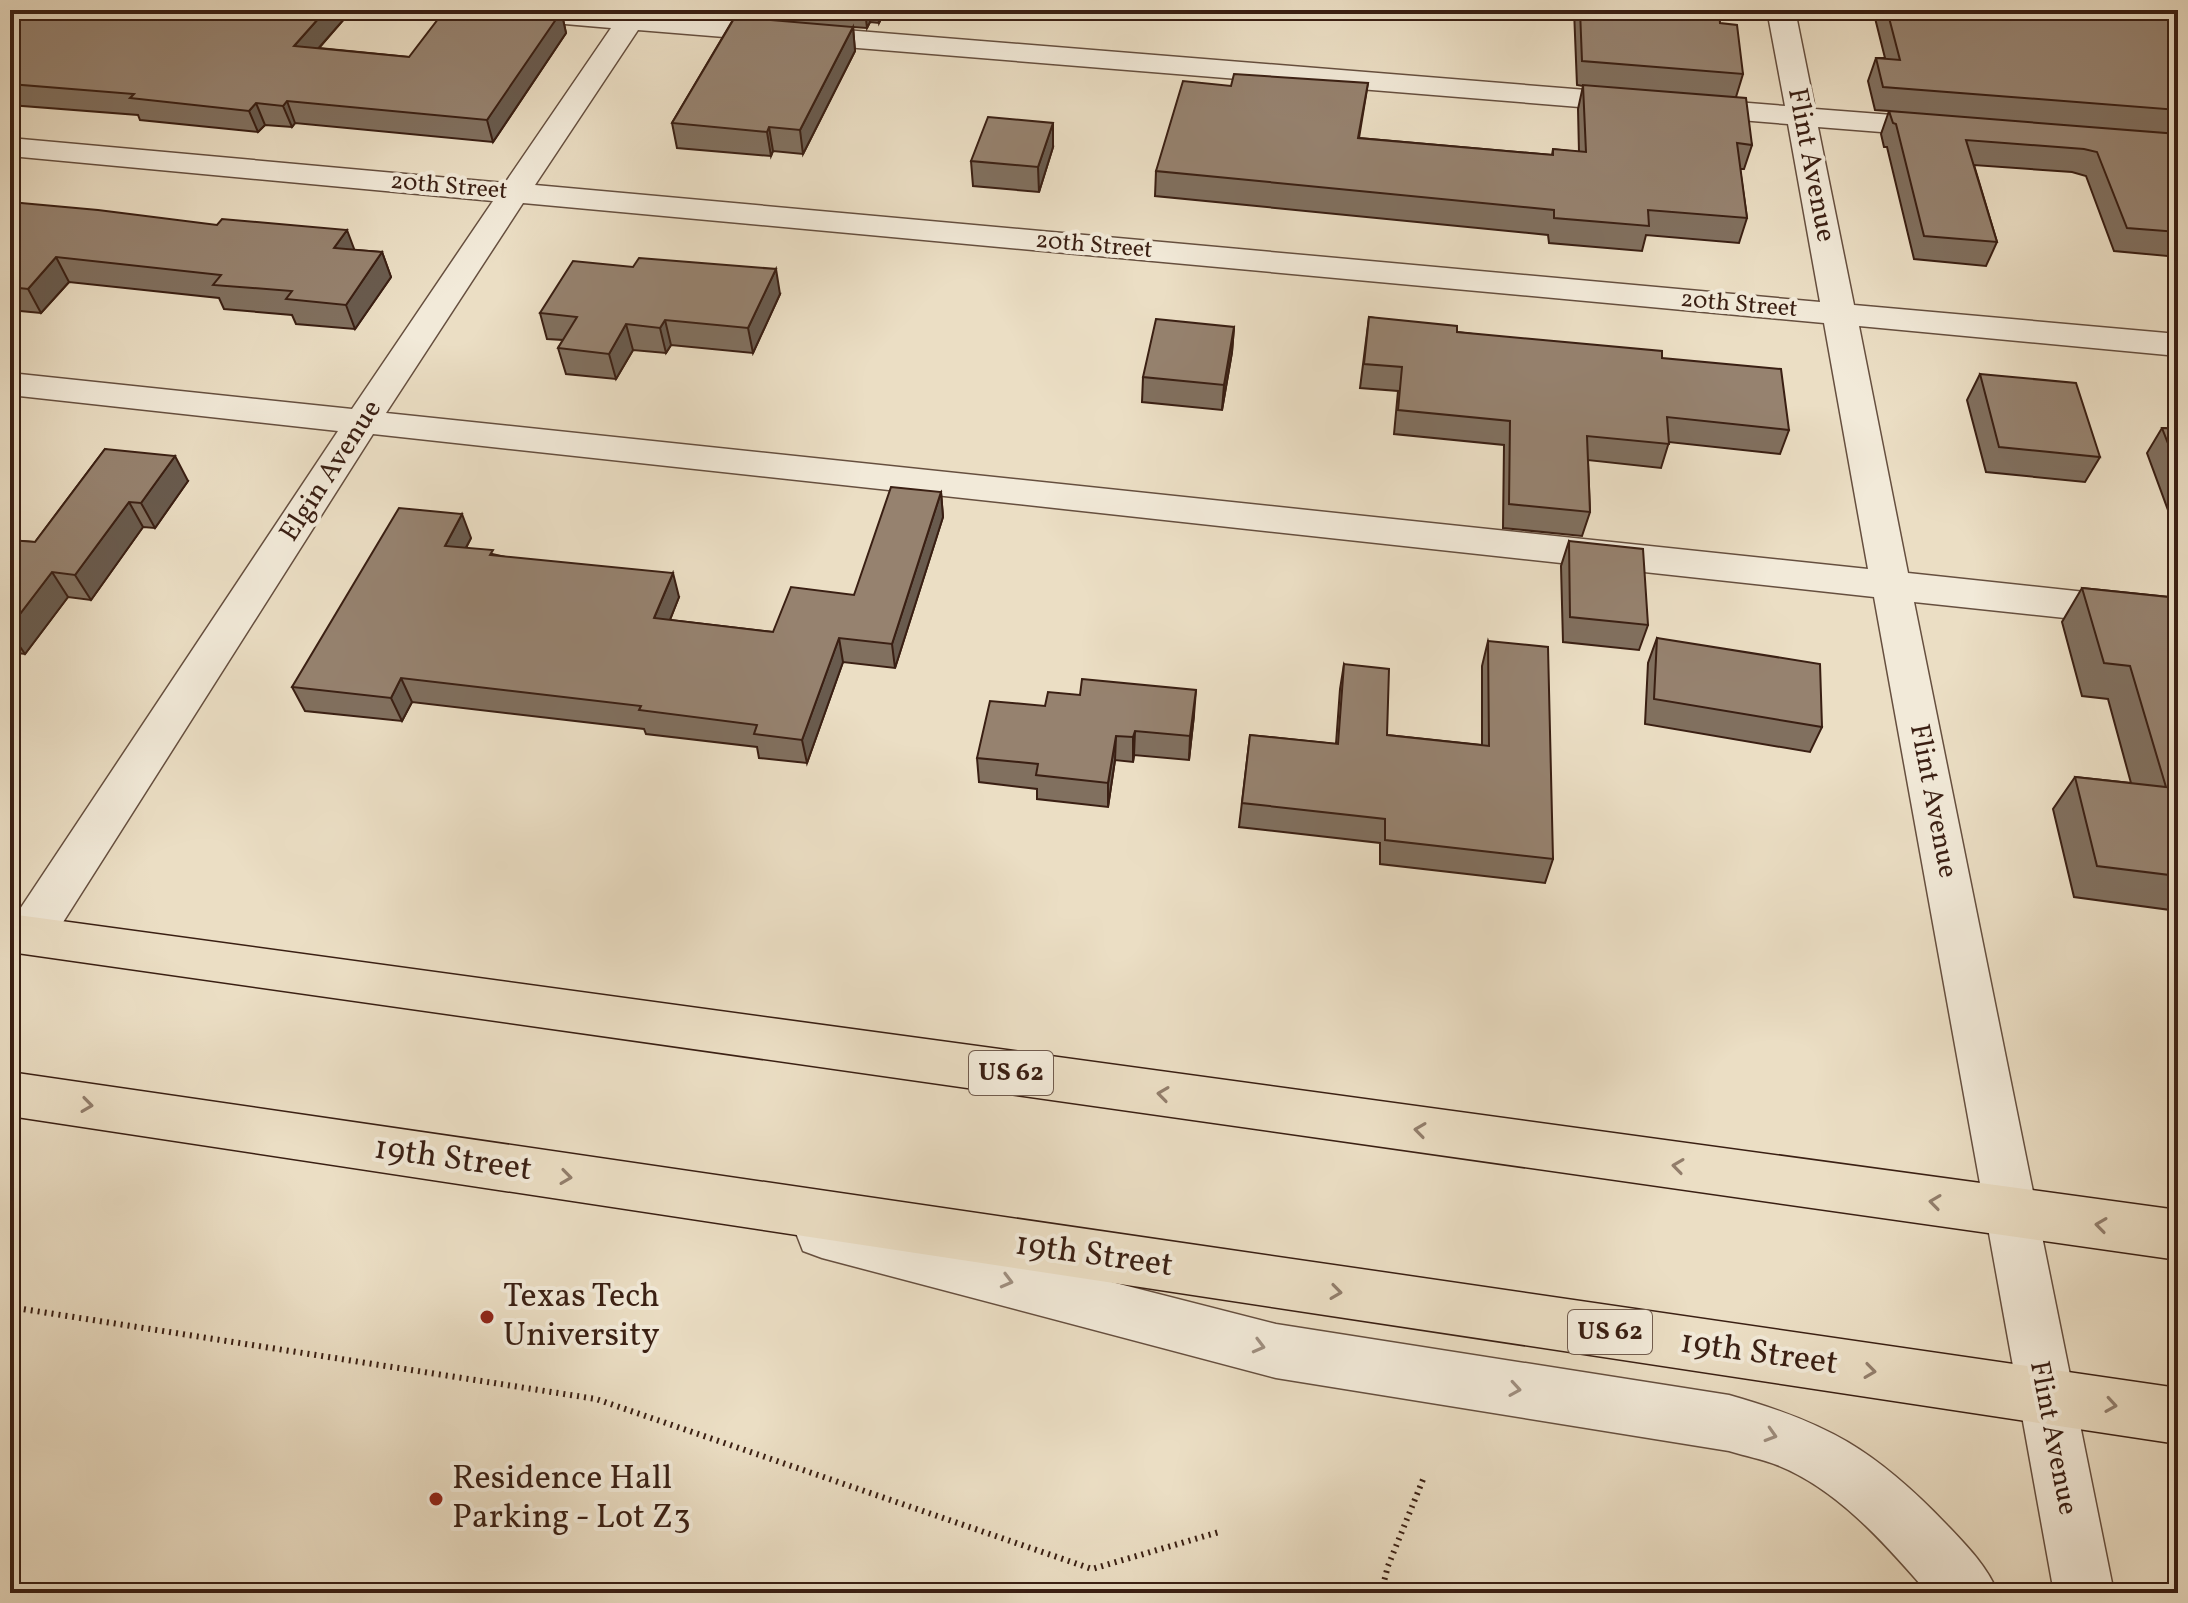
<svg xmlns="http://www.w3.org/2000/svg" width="2188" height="1603" font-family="Vollkorn,serif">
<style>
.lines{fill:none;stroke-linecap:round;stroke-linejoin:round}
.minor-casing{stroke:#664f3f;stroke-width:3}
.major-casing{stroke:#3a1f13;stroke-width:3}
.path{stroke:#3a1f13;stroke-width:6;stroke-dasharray:2 5;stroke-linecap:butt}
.minor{fill:#f2ead9;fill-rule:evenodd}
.major{fill:#ebdec4;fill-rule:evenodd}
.wall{fill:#81705f;stroke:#3a1f13;stroke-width:2}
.shaded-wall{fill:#695b4e;stroke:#3a1f13;stroke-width:2}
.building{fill:#96826f;stroke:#3a1f13;stroke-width:2}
.oneway{stroke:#927e6c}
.oneway2{stroke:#9f8f80}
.poi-dot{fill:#8f2418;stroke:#f2ead9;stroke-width:3}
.labels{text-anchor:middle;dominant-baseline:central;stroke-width:8;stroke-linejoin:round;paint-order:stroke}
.far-street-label{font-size:24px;fill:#3a1f13;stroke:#f2ead9}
.shield{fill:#f2ead9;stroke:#715c4e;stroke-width:2}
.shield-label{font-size:26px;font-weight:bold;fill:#3a1f13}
.street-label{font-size:28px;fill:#3a1f13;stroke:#f2ead9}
.near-street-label{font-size:34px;fill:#3a1f13;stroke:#f2ead9}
.near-poi-label{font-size:34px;fill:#3a1f13;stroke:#f2ead9;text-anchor:start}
</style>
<rect width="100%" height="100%" fill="#ebdec4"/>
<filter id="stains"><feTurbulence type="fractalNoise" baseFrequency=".0025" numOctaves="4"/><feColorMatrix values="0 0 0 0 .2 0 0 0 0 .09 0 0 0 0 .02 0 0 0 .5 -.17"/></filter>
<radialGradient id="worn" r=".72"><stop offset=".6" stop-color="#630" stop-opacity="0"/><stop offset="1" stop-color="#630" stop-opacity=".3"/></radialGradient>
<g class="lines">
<defs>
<path id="minor" d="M481 10H651L648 14 1785 106 1767 10H1795L1815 109 1944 119 1955 122 1959 128 1955 134 1944 137 1818 127 1854 305 2178 334V356L1859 326 1908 573 2178 602V630L1914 602 2114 1593H2054L1874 597 373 434 46 949 29 954 12 949 10 926 12 921 338 431 10 395V373L352 409 493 201 10 156V138L505 183 611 28 495 18 485 16ZM638 30 1788 124 1820 302 535 185ZM523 203 1824 323 1868 569 386 413Z
M822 1208 1276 1324 1729 1395C1828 1423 1875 1450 1947 1525 1967 1546 1987 1566 1998 1593H1928C1886 1545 1838 1489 1777 1465 1762 1459 1745 1456 1729 1451L1276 1378 822 1258 803 1251 796 1233 803 1215Z"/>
<path id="major" d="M10 914 2178 1210V1260L10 952Z
M10 1072 2178 1388V1444L10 1116Z"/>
</defs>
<use href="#minor" class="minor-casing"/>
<use href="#major" class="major-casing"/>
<path class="path" d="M10 1307 596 1399 1092 1569 1219 1532
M1381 1593 1388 1566 1424 1477"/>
<use href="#minor" class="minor"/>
<use href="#major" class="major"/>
</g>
<path class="wall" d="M10 10H352L319 48 409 57 561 10 566 33 493 142 295 123 292 127 265 125 258 132 140 120 138 115 10 105Z
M697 10H885L879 23 870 22 867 28 853 27 855 51 803 154 773 151 771 156 677 148 672 123 734 18 698 15Z
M1574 10H1719L1720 23 1743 74 1736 97 1752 145 1744 169H1740L1747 218 1739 243 1646 235 1642 251 1549 243 1548 235 1155 196 1156 171 1231 86 1368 83 1359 138 1552 155 1553 149 1579 152 1578 109 1583 86 1577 85Z
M1873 10 2178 11V257L2114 251 2086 176 2072 172 1974 165 1997 242 1986 266 1914 259 1887 147H1884L1881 134 1889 111 1875 110 1868 81 1876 58H1885Z
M1053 147 1039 192 973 186 971 161Z
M10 202 355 250 382 252 391 277 355 329 296 324 292 315 224 309 219 298 69 282 41 313 10 310Z
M780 294 753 353 671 345 666 353 633 350 616 379 566 374 558 348 563 340 547 339 540 313Z
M1369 317 1457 332 1662 358 1789 430 1780 454 1669 442 1661 468 1588 460 1590 512 1582 536 1503 528 1504 445 1394 434 1398 391 1360 388Z
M1234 327 1232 352 1222 410 1142 402 1143 377Z
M1980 374 2100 457 2085 482 1986 472 1967 400Z
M2162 428 2178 429V521H2172L2147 453Z
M105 449 188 481 155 528 143 527 91 600 68 597 25 654 10 652V540L35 542Z
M941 492 943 517 895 668 843 662 807 763 759 758 757 747 646 734 644 729 412 702 402 721 305 711 292 687 471 538 466 548 679 597 670 620 773 632 854 595Z
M1569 541 1648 625 1639 650 1563 642 1561 566Z
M2082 588 2178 598V911L2074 897 2053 809 2075 777 2131 783 2108 699 2082 696 2062 622Z
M1657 638 1822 727 1810 752 1645 724 1648 663Z
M1488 641 1553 859 1545 883 1380 864V843L1239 827 1250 735 1336 744 1340 689 1344 664 1387 735 1482 745V666Z
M1045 706 1194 715 1189 760 1134 755 1133 762 1115 760 1108 807 1037 799V789L979 782 977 758Z"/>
<path class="shaded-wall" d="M326 10H352L302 67 294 46Z
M557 10H561L566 33 493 142 487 120Z
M865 10H868L870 22 867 28Z
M877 10H885L879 23Z
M853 27 855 51 803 154 800 130Z
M287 101 295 123 292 127 283 106Z
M256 103 265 125 258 132 249 111Z
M1053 123V147L1039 192 1038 167Z
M769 127 773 151 771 156 767 132Z
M347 230 356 254 334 248Z
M382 252 391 277 355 329 346 305Z
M56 257 69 282 41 313 28 289Z
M776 269 780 294 753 353 748 328Z
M665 320 671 345 666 353 660 328Z
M626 324 633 350 616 379 609 354Z
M1234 327 1232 352 1222 410 1224 385Z
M175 456 188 481 155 528 141 503Z
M941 492 943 517 895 668 892 644Z
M129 502 143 527 91 600 75 575Z
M462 514 471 538 454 570 445 546Z
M52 572 68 597 25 654 10 632V627Z
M673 573 679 597 661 642 654 618Z
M839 638 843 662 807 763 802 740Z
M401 678 412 702 402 721 391 698Z
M1196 690 1194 715 1189 760 1190 736Z
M1135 731 1134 755 1133 762V737Z
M1116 736 1115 760 1108 807V783Z"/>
<path class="building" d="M10 10H326L294 46 409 57 445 10H557L556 12H561L487 120 287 101 283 106 256 103 249 111 130 98 134 94 10 84Z
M1580 10H1719L1720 23 1737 25 1743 74 1582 61Z
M1887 10 2178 11V110L1883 87 1876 58 1900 60Z
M735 17 853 27 800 130 769 127 767 132 672 123Z
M1234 74 1368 83 1358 138 1553 155V149L1586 152 1583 85 1746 98 1752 145 1737 143 1747 218 1648 210 1649 226 1554 218V210L1156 171 1183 81 1231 86Z
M1889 111 2178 134V232L2127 228 2097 152 2084 149 1966 140 1997 242 1924 236 1896 124 1893 123Z
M988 117 1053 123 1038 167 971 161Z
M10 202 98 210 217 225 222 219 347 230 334 248 382 252 346 305 286 299 292 291 213 285 221 275 56 257 28 289 10 287Z
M639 258 776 269 748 328 665 320 660 328 626 324 609 354 558 348 577 317 540 313 573 261 633 267Z
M1369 317 1457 326V332L1662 351V358L1781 369 1789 430 1667 417 1669 444 1587 436 1590 512 1509 504 1510 421 1398 410 1402 367 1364 364Z
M1156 319 1234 327 1224 385 1143 377Z
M1980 374 2076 383 2100 457 1999 447Z
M2162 428 2178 429V469Z
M105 449 175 456 141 503 129 502 75 575 52 572 10 627V540L35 542Z
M891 487 941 492 892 644 839 638 802 740 754 734 757 725 639 710 641 706 401 678 391 698 292 687 399 508 462 514 445 546 493 550 490 555 673 573 654 618 773 632 791 587 854 595Z
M1569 541 1643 549 1648 625 1570 617Z
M2082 588 2178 598V876L2097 866 2075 777 2166 787 2130 666 2104 663Z
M1657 638 1820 664 1822 727 1654 699Z
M1488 641 1548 647 1553 859 1385 840V819L1242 803 1250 735 1338 744 1344 664 1389 669 1387 735 1489 746Z
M1082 679 1196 690 1190 736 1135 731 1133 737 1116 736 1108 783 1036 775 1038 764 977 758 990 701 1045 706 1048 692 1080 695Z"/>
<defs><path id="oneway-chevron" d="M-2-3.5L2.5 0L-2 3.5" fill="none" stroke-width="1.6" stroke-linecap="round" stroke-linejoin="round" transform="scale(2)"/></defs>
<g class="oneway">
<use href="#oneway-chevron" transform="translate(1163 1094) rotate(-172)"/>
<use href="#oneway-chevron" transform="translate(87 1105) rotate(8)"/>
<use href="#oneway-chevron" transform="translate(1420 1130) rotate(-172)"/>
<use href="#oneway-chevron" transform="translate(1678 1166) rotate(-172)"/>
<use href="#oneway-chevron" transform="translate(566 1177) rotate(8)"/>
<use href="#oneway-chevron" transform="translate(1935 1202) rotate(-172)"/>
<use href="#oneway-chevron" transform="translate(2101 1225) rotate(-172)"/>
<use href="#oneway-chevron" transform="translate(1336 1292) rotate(8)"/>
<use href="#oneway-chevron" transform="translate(1870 1371) rotate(8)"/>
<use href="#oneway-chevron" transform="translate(2111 1405) rotate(9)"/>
</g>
<g class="oneway2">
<use href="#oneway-chevron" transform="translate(1007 1281) rotate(15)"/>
<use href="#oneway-chevron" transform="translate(1259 1346) rotate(15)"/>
<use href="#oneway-chevron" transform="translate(1515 1389) rotate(9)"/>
<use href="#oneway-chevron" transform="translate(1771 1435) rotate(17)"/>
</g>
<g class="poi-dot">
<circle cx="487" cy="1317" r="8"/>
<circle cx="436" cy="1499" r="8"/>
</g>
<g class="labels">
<g class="far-street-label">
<text transform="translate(449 187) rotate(5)">20th Street</text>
<text transform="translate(1094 246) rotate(5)">20th Street</text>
<text transform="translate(1739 305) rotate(5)">20th Street</text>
</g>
<g class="shield">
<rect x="969" y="1051" width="84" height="44" rx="6"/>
<rect x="1568" y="1310" width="84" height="44" rx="6"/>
</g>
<g class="shield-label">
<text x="1011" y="1073">US 62</text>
<text x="1610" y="1332">US 62</text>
</g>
<g class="street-label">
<text transform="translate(1811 165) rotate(79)">Flint Avenue</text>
<text transform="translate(331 471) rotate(-57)">Elgin Avenue</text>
<text transform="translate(1933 801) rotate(79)">Flint Avenue</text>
<text transform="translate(2053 1438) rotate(79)">Flint Avenue</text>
</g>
<g class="near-street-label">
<text transform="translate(453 1160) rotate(8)">19th Street</text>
<text transform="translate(1094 1256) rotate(8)">19th Street</text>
<text transform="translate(1759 1354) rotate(8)">19th Street</text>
</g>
<g class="near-poi-label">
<text x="503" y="1297">Texas Tech<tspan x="503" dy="39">University</tspan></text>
<text x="452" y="1479">Residence Hall<tspan x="452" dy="39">Parking - Lot Z3</tspan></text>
</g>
</g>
<rect width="2188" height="1603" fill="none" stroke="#ebdec4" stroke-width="40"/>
<rect x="12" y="12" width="2164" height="1579" fill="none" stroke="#3a1f13" stroke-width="4"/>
<rect x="20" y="20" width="2148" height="1563" fill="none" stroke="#3a1f13" stroke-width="2"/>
<rect width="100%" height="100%" filter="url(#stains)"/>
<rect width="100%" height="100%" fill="url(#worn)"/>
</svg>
